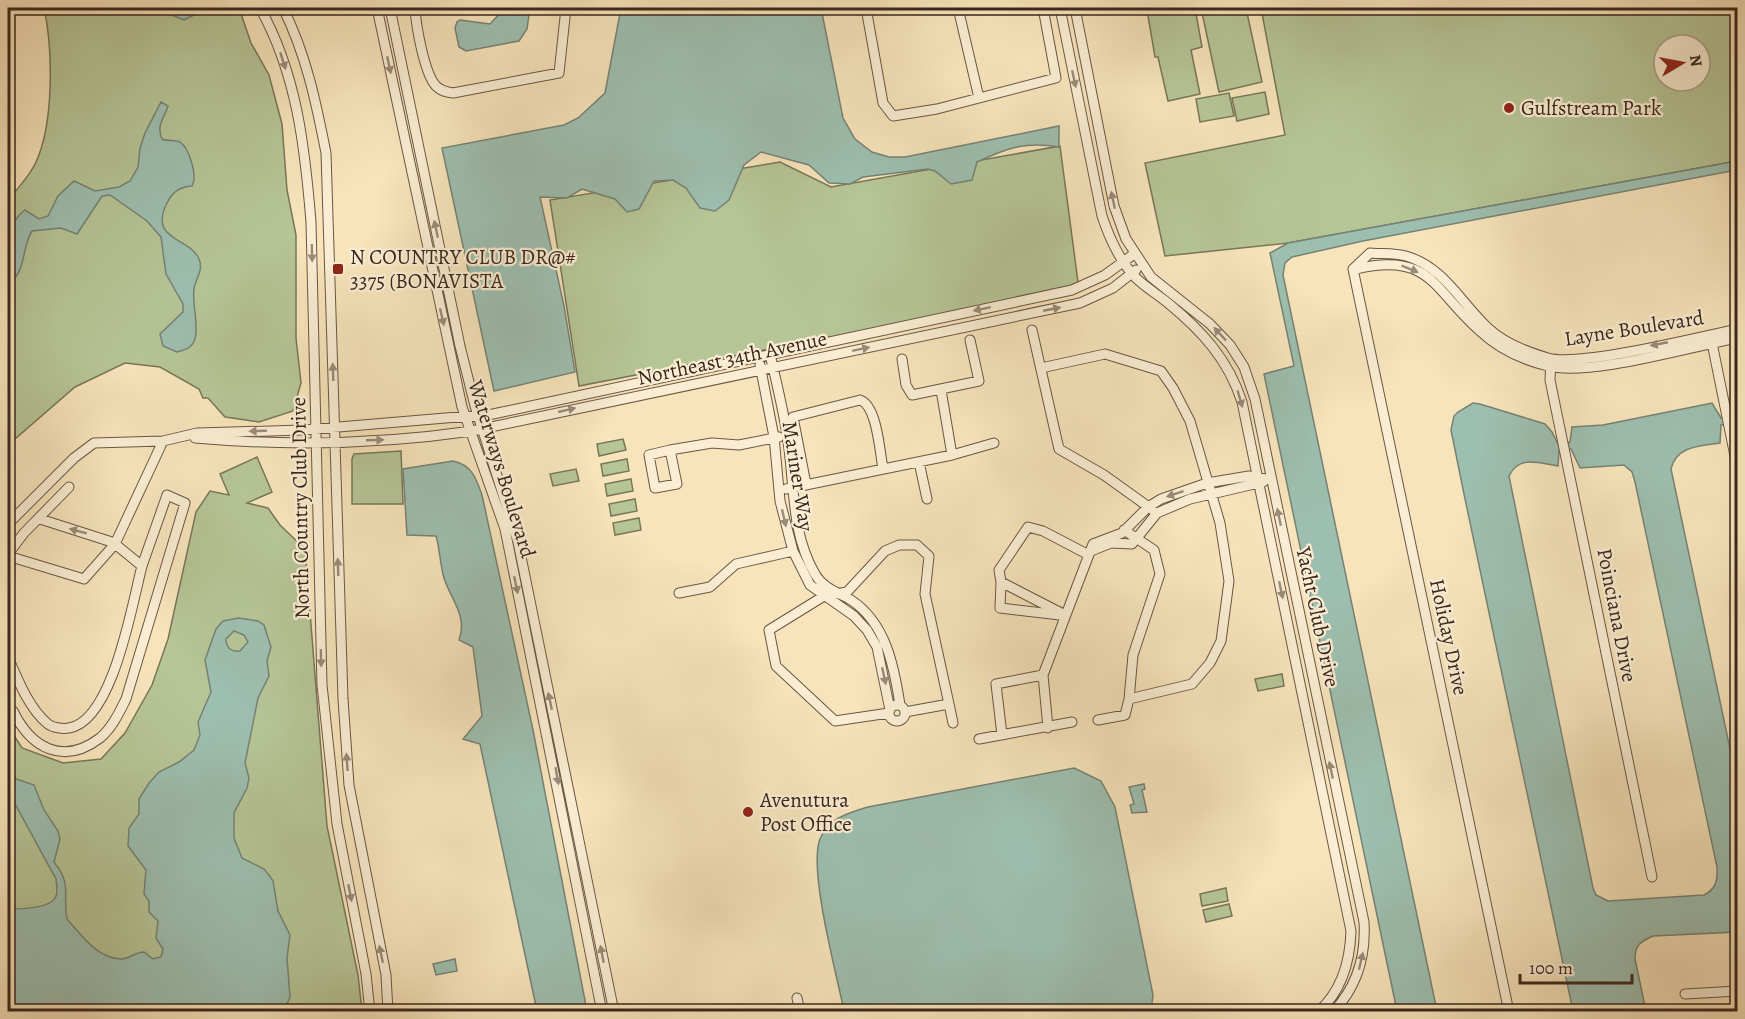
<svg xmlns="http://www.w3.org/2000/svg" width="1745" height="1019" font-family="Alegreya,serif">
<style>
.green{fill:#b6c596;stroke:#78765a;stroke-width:1.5;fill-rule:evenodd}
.water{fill:#9dbfb0;stroke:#768275;stroke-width:1.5;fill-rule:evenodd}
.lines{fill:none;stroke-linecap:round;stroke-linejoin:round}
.minor-casing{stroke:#6a5644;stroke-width:11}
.minor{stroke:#faedd3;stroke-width:9}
.oneway{fill:#9a8a78}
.poi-dot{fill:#8f2418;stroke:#faedd3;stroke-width:2}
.labels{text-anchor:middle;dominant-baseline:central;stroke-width:4.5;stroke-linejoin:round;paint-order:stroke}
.poi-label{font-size:21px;fill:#3b261d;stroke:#faedd3;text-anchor:start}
.street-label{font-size:21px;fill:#3b261d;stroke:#faedd3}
</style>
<rect width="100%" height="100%" fill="#f7e4bb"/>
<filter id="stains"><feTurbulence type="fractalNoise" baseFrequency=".00333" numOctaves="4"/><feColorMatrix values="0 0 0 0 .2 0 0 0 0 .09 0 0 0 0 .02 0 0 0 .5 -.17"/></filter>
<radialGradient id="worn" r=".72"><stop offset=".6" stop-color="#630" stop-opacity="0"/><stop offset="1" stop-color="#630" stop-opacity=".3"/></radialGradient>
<path class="green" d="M44 8H239L251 43 269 75 282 124 287 190 296 235V338L301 383 293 411 259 422 225 417 208 398H203L199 389 160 367 125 363 75 387 8 445V194L12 196C20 185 31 174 36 162 54 123 53 49 44 8Z
M1165 8H1195L1202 47 1191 50 1200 94 1168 101 1158 57H1155L1148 16 1150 10Z
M1201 8H1246L1262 82 1219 92Z
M1261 8H1737V161L1288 243 1165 256 1145 163 1285 135ZM1664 45H1700V81H1664Z
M1265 92 1269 114 1237 121 1232 98Z
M1229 93 1234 116 1200 122 1196 99Z
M1060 146 1078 282 1057 293 579 386 550 200 780 162 831 187Z
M623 439 626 450 599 456 597 444Z
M401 451 403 504H352V459L354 454Z
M257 457 272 492 247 503 268 508 280 525 305 549 327 826 358 975 362 1011H8V726L22 748 63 763 101 759 125 733 152 685 168 639 196 512 210 491 229 495 220 474Z
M627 459 629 471 603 476 601 464Z
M576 469 579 481 553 486 550 474Z
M631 479 633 491 607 496 605 484Z
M635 499 637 511 611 516 609 504Z
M639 518 641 530 615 535 613 523Z
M1282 674 1284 686 1258 691 1255 679Z
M1226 888 1228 901 1202 906 1200 894Z
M1229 904 1232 916 1206 922 1203 910Z"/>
<path class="water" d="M154 8H196V14L184 20Z
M505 8H530L527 29 519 41 466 51 459 47 455 28 457 22 460 20 490 24Z
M621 8H821L843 118 855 139 872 152 889 157H905L1059 126V147C1026 141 1007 148 977 162L972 180 951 184 935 171 928 169 863 177 850 184 829 183 809 165 761 152 744 165 729 200 715 211 700 208 686 188 673 180 654 181 639 209 627 212 615 199 582 189 567 198 540 197 564 306 575 372 494 391 442 148 564 125 578 118 605 93Z
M161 102 168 106C164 119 156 125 162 139 168 142 175 139 180 142 189 148 198 176 192 186 180 187 173 191 167 203 148 241 190 237 199 259 204 271 195 279 194 289 192 306 199 324 195 339 192 348 185 350 177 352L163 346 160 334 183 312V304L166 274 161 237 147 221 110 195 102 196 77 234 61 228 32 231C22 246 26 269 12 281H8C7 258 4 225 25 210L39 219 48 216 58 196 74 181 95 191 119 187 130 181 138 167 140 148 145 133Z
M1737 161V170L1363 241 1292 257 1285 263 1283 275 1437 1011H1397L1264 374 1294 366 1270 253 1288 243Z
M1737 399V430L1734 423 1721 425 1720 443C1700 446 1676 446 1671 469L1737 782V932L1653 936C1640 942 1635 945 1635 959L1646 1011H1573L1464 494 1451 430 1454 416 1458 412 1473 403 1480 404 1545 424 1552 432 1558 444 1570 442 1572 427 1603 425 1712 403 1721 418 1732 417 1733 400ZM1571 449 1580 468 1624 465 1632 472 1635 482 1717 867C1718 880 1716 889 1704 895L1608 901 1596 895 1593 888 1509 476C1519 455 1538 463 1558 466L1559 451Z
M453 461C472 465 476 478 482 495L533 730 587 1011H537L480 744 463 739 482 716 473 647 459 640C468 616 451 600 444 578 440 565 440 549 436 536L407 535 403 469Z
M239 618 258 621 264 625 271 647 267 661 269 676 258 698 245 763 249 778 247 788 234 813V838L242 858 264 869 269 875 273 881 278 911 290 935 287 958 290 997 284 1011H8V909C19 909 49 909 55 898 59 893 56 884 56 879L8 791V764L16 779 34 785 44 810 58 831 60 839 54 862C73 886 62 895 67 919 81 935 98 959 121 959 130 959 135 952 144 952L153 959 161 957 163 949 156 938 158 921 149 912V901L144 894 146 870 128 846 129 828 139 814V799L149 783 159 772 179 762 194 750 200 735 198 722 211 692 205 660 216 629 223 621ZM234 631 244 635 248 642 240 651C231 652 226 648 226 639Z
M1074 768 1101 781 1115 807 1153 995 1151 1011H844C837 975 808 870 820 839 828 818 849 813 868 807Z
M1144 784 1145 789 1142 790 1147 812 1132 813 1130 805 1134 804 1129 787Z
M455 959 457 971 436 975 433 964Z"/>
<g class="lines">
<defs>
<path id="minor" d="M260 8C297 74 305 148 311 222L322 685 337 824 366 974 370 1012
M283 8C306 54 316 102 326 153L343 699 349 785 386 975 388 1012
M377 8 462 407 505 529 602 1012
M390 8 460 346 475 406 518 542 614 1012
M415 8C416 25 424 73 436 86 441 91 446 92 453 93L559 73 566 8
M866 8 883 103 893 116 937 109 1056 78 1043 8
M958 8 979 98
M1060 8 1102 216C1109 237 1119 260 1135 277 1145 287 1157 294 1168 303 1202 331 1228 359 1242 402L1351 931C1350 962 1342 991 1318 1012
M1075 8 1114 206 1126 239 1151 277 1210 324 1230 345 1244 367 1255 399 1364 922C1366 956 1357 987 1333 1012
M1353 269 1509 1012
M1353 269 1370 253C1382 254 1395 253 1406 256 1444 267 1461 303 1488 328 1504 343 1527 352 1548 358 1581 367 1699 337 1738 329
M1356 269C1431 251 1434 291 1480 331 1499 349 1523 360 1548 366 1589 377 1692 346 1738 338
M1032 330 1059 449 1104 475 1157 513
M1711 338 1738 471
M770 354C776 381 783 408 787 435 795 482 790 531 815 574 823 588 837 592 851 600 886 623 894 666 900 705
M902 359 906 385 912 395 979 381 970 340
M1551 359 1550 380 1652 877
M760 365 774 437 780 501 793 551 810 585 854 616 867 630 877 647 890 710
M1041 368 1105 354 1161 371 1173 388 1190 421 1220 523 1229 581 1221 641 1210 663 1192 684 1129 699 1133 655 1160 574 1154 550 1124 530
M941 390 952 455
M195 438C286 446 382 444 472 431L1080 303 1113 288 1136 270
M670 450 712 443 739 445 779 437
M670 450 677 484 655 488 649 455Z
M919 462 927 499
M806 484 793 417 860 400C877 405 880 453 883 469
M786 489 952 455 994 443
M40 519 115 543
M8 524 74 458 94 443 163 441
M1091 551 1111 543 1132 544 1157 513 1190 499 1263 482
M8 554 24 533 69 487
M8 556 84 579 115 544
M1001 582 1000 608 1060 615
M679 593 710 587 736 564 793 551
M1065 615 1001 582 999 570 1028 527 1043 531 1087 554
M8 657C17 678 29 709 48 724 53 728 63 729 69 728 113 721 132 604 142 566L115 544 163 441 197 433 303 430 493 414 1072 290 1105 275 1134 254
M949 704 953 723
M889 713a8 8 0 1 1 16 0a8 8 0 1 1-16 0Z
M13 711C31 748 63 766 100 738 112 728 119 713 126 699L185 503 167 495 142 566
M889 713 835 721 776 666 769 630 824 596 847 592 885 551 899 545H917L929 556 925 594 949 704 905 712
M1098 720 1125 715 1129 699
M1048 728 1043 675 1093 544 1122 533 1148 507 1161 499 1207 483 1249 476 1272 480
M1002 735 996 684 1043 675
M979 739 1072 722
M1685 994 1738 991
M797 998 800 1012"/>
</defs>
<use href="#minor" class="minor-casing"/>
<use href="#minor" class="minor"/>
</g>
<defs><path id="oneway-solid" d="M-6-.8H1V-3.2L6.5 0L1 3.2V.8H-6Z" transform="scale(1.5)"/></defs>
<g class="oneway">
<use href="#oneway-solid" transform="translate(283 61) rotate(72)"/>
<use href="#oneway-solid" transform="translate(389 65) rotate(78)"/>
<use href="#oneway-solid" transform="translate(1074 79) rotate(78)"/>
<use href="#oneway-solid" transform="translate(1113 200) rotate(-102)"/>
<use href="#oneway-solid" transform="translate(436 229) rotate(-102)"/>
<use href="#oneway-solid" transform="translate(312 253) rotate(89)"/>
<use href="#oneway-solid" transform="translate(1410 269) rotate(22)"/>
<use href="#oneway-solid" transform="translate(982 309) rotate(168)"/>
<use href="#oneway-solid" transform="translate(1052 309) rotate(-11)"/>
<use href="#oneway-solid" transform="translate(442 317) rotate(77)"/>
<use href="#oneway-solid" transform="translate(1220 334) rotate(-133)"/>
<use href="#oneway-solid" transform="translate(1659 344) rotate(169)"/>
<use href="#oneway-solid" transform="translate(861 349) rotate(-12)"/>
<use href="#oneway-solid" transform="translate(333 372) rotate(-92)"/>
<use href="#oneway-solid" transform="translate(1240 399) rotate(74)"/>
<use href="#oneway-solid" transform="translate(567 410) rotate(-13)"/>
<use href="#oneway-solid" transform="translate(258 431) rotate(178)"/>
<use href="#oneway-solid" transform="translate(375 440) rotate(-2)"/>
<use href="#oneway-solid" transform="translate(1175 494) rotate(162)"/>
<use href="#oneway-solid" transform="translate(1279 517) rotate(-102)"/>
<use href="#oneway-solid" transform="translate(784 518) rotate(77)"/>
<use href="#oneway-solid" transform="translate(78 531) rotate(-165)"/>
<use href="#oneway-solid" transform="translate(338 567) rotate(-92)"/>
<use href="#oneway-solid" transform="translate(516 585) rotate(78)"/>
<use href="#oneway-solid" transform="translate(1281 590) rotate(78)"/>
<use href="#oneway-solid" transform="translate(321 658) rotate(89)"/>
<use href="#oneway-solid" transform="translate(884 676) rotate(78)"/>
<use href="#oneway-solid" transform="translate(550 701) rotate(-102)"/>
<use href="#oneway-solid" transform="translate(347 762) rotate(-94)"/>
<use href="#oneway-solid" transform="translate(1331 770) rotate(-102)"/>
<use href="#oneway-solid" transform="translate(557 776) rotate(80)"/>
<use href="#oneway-solid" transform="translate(350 893) rotate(79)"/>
<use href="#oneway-solid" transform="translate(381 954) rotate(-102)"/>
<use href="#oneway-solid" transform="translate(602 954) rotate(-101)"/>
<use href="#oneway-solid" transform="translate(1361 961) rotate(-77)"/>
</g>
<g class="poi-dot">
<circle cx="1509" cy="108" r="6"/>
<rect x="332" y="263" width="12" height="12" rx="3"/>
<circle cx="748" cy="812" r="6"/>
</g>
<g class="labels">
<g class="poi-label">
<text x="1521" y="108">Gulfstream Park</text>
<text x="350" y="257">N COUNTRY CLUB DR@#<tspan x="350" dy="24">3375 (BONAVISTA</tspan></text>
<text x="760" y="800">Avenutura<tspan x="760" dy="24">Post Office</tspan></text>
</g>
<g class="street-label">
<text transform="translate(1634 328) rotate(-9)">Layne Boulevard</text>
<text transform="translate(732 358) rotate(-12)">Northeast 34th Avenue</text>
<text transform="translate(502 469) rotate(73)">Waterways Boulevard</text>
<text transform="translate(798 476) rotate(81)">Mariner Way</text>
<text transform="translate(300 508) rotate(-91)">North Country Club Drive</text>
<text transform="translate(1617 615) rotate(79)">Poinciana Drive</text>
<text transform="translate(1318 617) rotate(78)">Yacht Club Drive</text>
<text transform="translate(1449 637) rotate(78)">Holiday Drive</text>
</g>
</g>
<rect width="1745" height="1019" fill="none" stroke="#f7e4bb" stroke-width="30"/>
<rect x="9" y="9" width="1727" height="1001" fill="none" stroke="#3b261d" stroke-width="3"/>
<rect x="15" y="15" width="1715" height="989" fill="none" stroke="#3b261d" stroke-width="1.5"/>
<g transform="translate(1682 63) rotate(80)"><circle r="28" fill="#faedd3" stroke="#ae9d8a" stroke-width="1.5"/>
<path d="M0-4.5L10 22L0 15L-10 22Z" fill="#8f2418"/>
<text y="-9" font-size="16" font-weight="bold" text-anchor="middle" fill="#3b261d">N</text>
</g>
<path d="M1520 974v9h112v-9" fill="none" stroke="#3b261d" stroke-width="3"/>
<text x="1529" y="974" font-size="18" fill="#3b261d" stroke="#faedd3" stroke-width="4.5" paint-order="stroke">100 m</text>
<rect width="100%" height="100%" filter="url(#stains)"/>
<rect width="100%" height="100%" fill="url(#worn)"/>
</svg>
